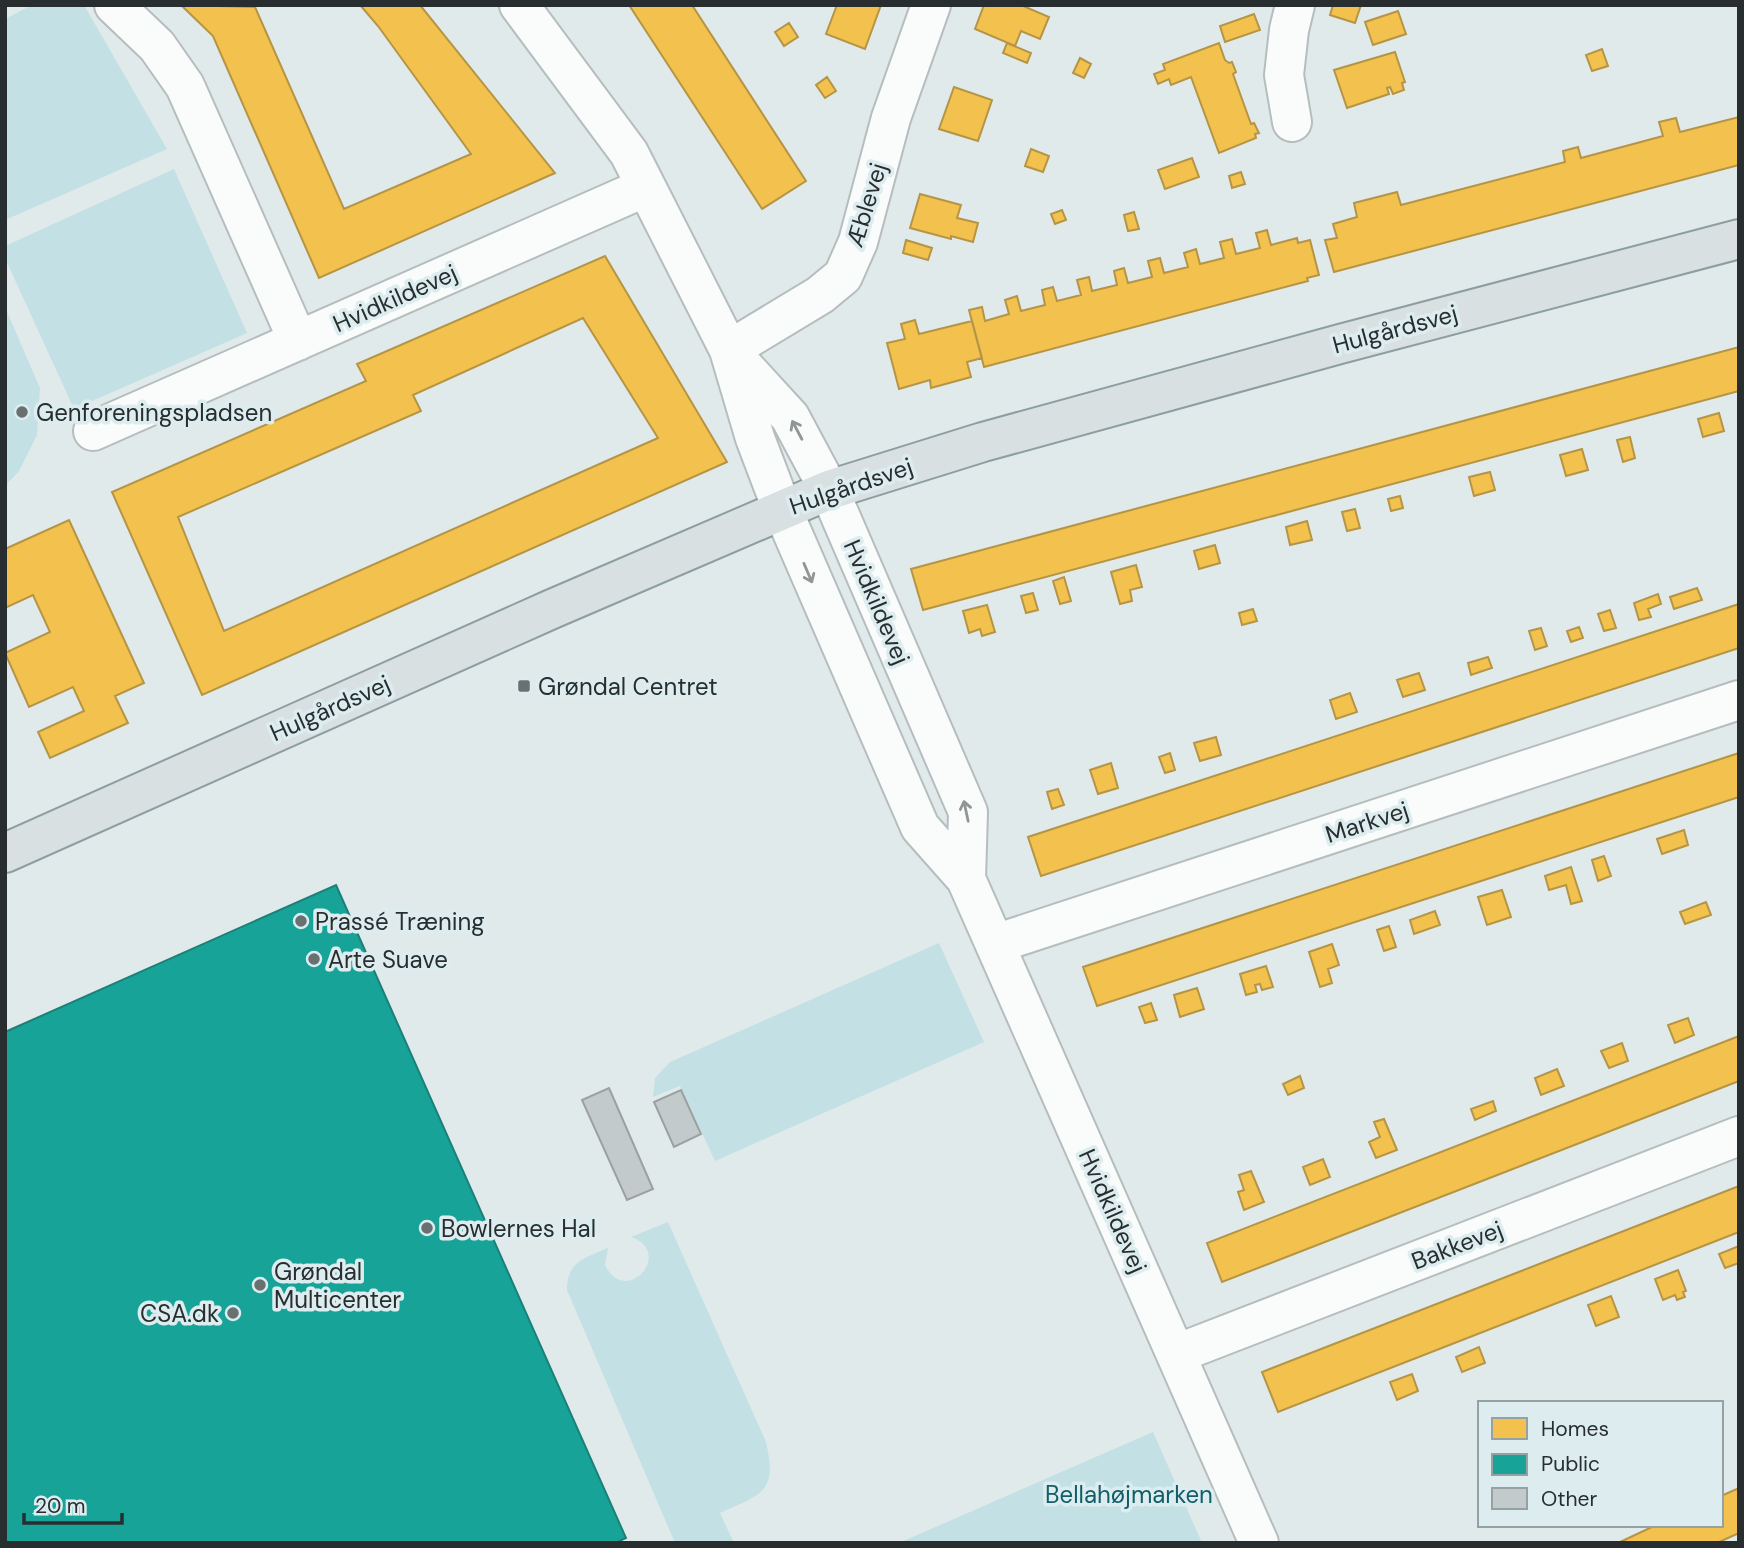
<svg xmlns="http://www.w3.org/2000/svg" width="1744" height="1548" font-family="'DM Sans',sans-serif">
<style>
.green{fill:#c3e0e5}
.homes{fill:#f2c14e;stroke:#b59545;stroke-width:2;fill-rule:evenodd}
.public{fill:#17a398;stroke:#1c8078;stroke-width:2}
.building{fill:#c3cacb;stroke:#9ba1a2;stroke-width:2}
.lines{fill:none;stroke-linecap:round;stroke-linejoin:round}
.minor-casing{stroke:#b6bdbd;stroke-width:42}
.major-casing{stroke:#8c9ea0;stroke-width:42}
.minor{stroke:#fafcfc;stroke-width:38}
.major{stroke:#d8e0e2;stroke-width:38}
.oneway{stroke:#919596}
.poi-dot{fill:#697071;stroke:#ddedef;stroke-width:2.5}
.labels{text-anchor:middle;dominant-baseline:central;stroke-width:7;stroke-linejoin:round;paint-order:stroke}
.street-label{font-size:24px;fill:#282e2f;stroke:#ddedef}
.poi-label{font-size:24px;fill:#282e2f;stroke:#ddedef;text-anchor:start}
.park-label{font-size:24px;fill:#115e69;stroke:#ddedef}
</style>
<rect width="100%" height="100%" fill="#e1eaeb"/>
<path class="green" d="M32 5H84L167 149 5 220V19Z
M174 169 247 333 74 409 5 258V246Z
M5 307 40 388 37 435 19 471 5 486Z
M939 943 984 1042 715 1161 680 1086 653 1097 655 1078 670 1062Z
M668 1222 766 1442C778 1493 761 1494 720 1513L734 1543H675L567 1290C567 1261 585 1258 608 1248L605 1265C626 1308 675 1252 631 1237Z
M1153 1432 1202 1543H899Z"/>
<path class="homes" d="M181 5 255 7 344 209 471 154 378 26 360 5H420L555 173 319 278 213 36Z
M629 5H692L806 181 762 209Z
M837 5H881L865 49 826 34Z
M984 5H1021L1049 17 1040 39 1021 31 1015 46 975 29Z
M1333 5H1361L1355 23 1330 15Z
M1398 11 1406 34 1373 45 1365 22Z
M1254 14 1260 30 1225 42 1220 26Z
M789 23 798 37 784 46 775 32Z
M1007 43 1031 53 1027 63 1003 53Z
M1219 43 1225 60 1229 63 1232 62 1236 72 1233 74 1251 124 1254 123 1259 133 1255 134 1256 138 1219 153 1191 77 1171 85 1169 79 1158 84 1154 74 1165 70 1163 64Z
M1602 49 1608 66 1592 71 1586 55Z
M1395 52 1405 82 1402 83 1404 90 1393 94 1390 87 1387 88 1389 94 1347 108 1334 70Z
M1080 58 1091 64 1084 78 1073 73Z
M827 77 836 91 825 98 816 85Z
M954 87 992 100 978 141 939 129Z
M1739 117V165L1334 272 1325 240 1337 238 1333 224 1357 217 1354 203 1397 192 1401 205 1565 162 1563 151 1578 147 1581 158 1663 136 1659 122 1676 118 1680 132Z
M1031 149 1049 156 1043 172 1025 166Z
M1192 158 1199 177 1165 189 1158 170Z
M1241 172 1245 184 1232 188 1229 176Z
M920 194 961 205 957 218 978 223 973 242 951 236V239L910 228Z
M1062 210 1066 220 1055 224 1051 214Z
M1134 212 1139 229 1128 231 1124 215Z
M1267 230 1271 245 1297 238 1298 243 1310 240 1319 275 1307 278 1308 281 984 367 969 310 982 307 985 321 1009 314 1005 300 1017 296 1021 311 1045 305 1042 290 1053 287 1057 301 1081 295 1077 280 1089 277 1092 291 1117 285 1114 271 1124 268 1128 283 1152 277 1148 261 1160 258 1164 273 1188 267 1184 253 1196 249 1200 264 1224 258 1220 242 1232 239 1236 254 1260 248 1256 233Z
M906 240 932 248 928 260 903 253Z
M605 256 727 462 202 695 112 492 366 381 357 364ZM583 318 658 438 224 631 178 517 421 411 413 395Z
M915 320 919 334 972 321 982 358 967 362 971 377 931 388 930 380 899 389 887 343 905 339 901 324Z
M1739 347V391L923 610 911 569Z
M1719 413 1724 431 1703 437 1698 419Z
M1630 437 1635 458 1623 462 1617 440Z
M1582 449 1588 470 1566 476 1560 455Z
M1490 472 1495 490 1474 496 1469 477Z
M1400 496 1403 508 1391 511 1388 499Z
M1355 509 1360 528 1347 531 1342 512Z
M69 520 144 683 115 696 128 723 50 758 38 732 84 711 73 687 29 707 5 653 50 632 33 595 5 608V549Z
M1307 521 1312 540 1290 545 1286 527Z
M1215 545 1220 563 1199 569 1194 551Z
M1136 565 1142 587 1130 590 1132 601 1120 604 1111 572Z
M1064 577 1071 601 1060 604 1053 581Z
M1697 588 1702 600 1674 609 1670 597Z
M1033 593 1038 610 1026 613 1021 596Z
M1658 594 1661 604 1648 609 1651 617 1639 620 1634 603Z
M1739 604V648L1041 876 1028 837Z
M987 605 995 632 982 636 980 629 969 633 963 611Z
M1253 609 1257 621 1242 625 1239 613Z
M1610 610 1616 628 1604 631 1598 614Z
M1579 627 1583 638 1571 642 1567 631Z
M1541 628 1547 646 1535 650 1529 631Z
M1488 657 1492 668 1471 675 1468 663Z
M1419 673 1425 690 1403 697 1397 680Z
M1350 693 1357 712 1336 719 1330 700Z
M1216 737 1221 755 1200 761 1194 743Z
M1170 753 1175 770 1165 773 1159 757Z
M1739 753V797L1097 1006 1083 967Z
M1111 763 1118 788 1098 794 1090 770Z
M1058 789 1064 805 1052 809 1047 792Z
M1684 830 1688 845 1662 854 1657 839Z
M1604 856 1611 876 1598 881 1592 860Z
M1571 867 1582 901 1571 904 1566 885 1549 890 1545 876Z
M1502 890 1511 917 1487 925 1478 897Z
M1706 902 1711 915 1685 924 1680 912Z
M1435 911 1440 925 1414 934 1410 920Z
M1389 926 1396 947 1384 951 1377 930Z
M1332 944 1339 965 1328 969 1332 983 1320 987 1309 952Z
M1266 966 1273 987 1262 990 1260 984 1255 985 1257 992 1246 995 1240 974Z
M1197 988 1204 1009 1180 1017 1174 995Z
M1151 1003 1157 1020 1145 1023 1139 1007Z
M1688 1018 1694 1035 1675 1043 1668 1025Z
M1739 1036V1081L1222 1282 1207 1243Z
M1622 1043 1628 1061 1609 1068 1601 1051Z
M1557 1069 1564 1086 1541 1095 1535 1078Z
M1300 1076 1304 1088 1288 1095 1283 1084Z
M1493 1101 1496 1111 1475 1120 1471 1109Z
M1384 1119 1397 1150 1376 1158 1369 1142 1380 1137 1374 1122Z
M1323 1159 1330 1177 1310 1185 1303 1167Z
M1251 1171 1264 1202 1244 1210 1238 1192 1244 1190 1239 1175Z
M1739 1186V1232L1278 1412 1262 1372Z
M1739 1246V1263L1725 1268 1719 1254Z
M1678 1270 1686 1291 1683 1292 1685 1297 1677 1300 1675 1295 1663 1300 1655 1279Z
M1611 1296 1619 1317 1596 1326 1588 1305Z
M1479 1347 1485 1363 1462 1372 1456 1357Z
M1412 1374 1418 1391 1397 1400 1390 1382Z
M1739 1488V1533L1717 1543H1618L1656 1525H1721V1496Z"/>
<path class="public" d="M336 885 626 1538 615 1543H5V1032Z"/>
<path class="building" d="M609 1088 653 1189 627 1200 582 1100Z
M681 1090 701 1134 674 1147 654 1102Z"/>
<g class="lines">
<defs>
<path id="minor" d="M114 5 157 46 185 86 298 341
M519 5 629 153 729 350 755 438 782 509 920 827 966 879 1259 1543
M1292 122 1284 75 1289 30 1295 5
M729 350 820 295 843 276 858 242 891 118 931 5
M735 357 790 417 829 490 968 812 966 879
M93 431 646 187
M995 944 1739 700
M1176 1354 1739 1136"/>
<path id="major" d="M5 853 552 609 829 490 983 442 1340 344 1739 239"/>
</defs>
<use href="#minor" class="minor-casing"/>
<use href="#major" class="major-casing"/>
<use href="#minor" class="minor"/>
<use href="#major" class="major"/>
</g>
<defs><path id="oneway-shaft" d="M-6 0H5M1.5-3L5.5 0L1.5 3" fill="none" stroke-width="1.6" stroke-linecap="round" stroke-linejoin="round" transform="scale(1.75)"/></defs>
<g class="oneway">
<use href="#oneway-shaft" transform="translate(797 430) rotate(-118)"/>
<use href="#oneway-shaft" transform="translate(808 573) rotate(67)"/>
<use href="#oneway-shaft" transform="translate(966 811) rotate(-102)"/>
</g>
<g class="poi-dot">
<circle cx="22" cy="412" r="7"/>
<rect x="517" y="679" width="14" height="14" rx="3.5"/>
<circle cx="301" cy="921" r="7"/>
<circle cx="314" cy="959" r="7"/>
<circle cx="427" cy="1228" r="7"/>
<circle cx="260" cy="1285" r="7"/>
<circle cx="233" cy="1313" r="7"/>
</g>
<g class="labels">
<g class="street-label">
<text transform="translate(866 205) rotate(-73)">Æblevej</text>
<text transform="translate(395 298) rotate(-24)">Hvidkildevej</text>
<text transform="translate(1395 329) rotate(-15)">Hulgårdsvej</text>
<text transform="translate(851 486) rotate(-19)">Hulgårdsvej</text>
<text transform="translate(877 602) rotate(67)">Hvidkildevej</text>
<text transform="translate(330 708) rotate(-24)">Hulgårdsvej</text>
<text transform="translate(1367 822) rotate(-18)">Markvej</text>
<text transform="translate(1113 1211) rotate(66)">Hvidkildevej</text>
<text transform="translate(1457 1245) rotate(-21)">Bakkevej</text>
</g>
<g class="poi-label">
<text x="36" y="412">Genforeningspladsen</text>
<text x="538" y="686">Grøndal Centret</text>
<text x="315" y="921">Prassé Træning</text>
<text x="328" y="959">Arte Suave</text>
<text x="441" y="1228">Bowlernes Hal</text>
<text x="274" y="1271">Grøndal<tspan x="274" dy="28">Multicenter</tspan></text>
<text x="219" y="1313" text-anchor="end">CSA.dk</text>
</g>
<g class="park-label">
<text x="1129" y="1494">Bellahøjmarken</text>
</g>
</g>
<rect width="1744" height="1548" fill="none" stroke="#282e2f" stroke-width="14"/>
<rect x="1478" y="1401" width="245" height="126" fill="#ddedef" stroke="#95a1a2" stroke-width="2"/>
<rect x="1492" y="1418" width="35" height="21" fill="#f2c14e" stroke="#95a1a2" stroke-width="2"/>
<text x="1541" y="1436" font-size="21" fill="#282e2f">Homes</text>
<rect x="1492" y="1454" width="35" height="21" fill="#17a398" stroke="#95a1a2" stroke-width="2"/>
<text x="1541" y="1471" font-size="21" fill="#282e2f">Public</text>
<rect x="1492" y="1488" width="35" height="21" fill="#c3cacb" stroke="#95a1a2" stroke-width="2"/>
<text x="1541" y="1506" font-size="21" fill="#282e2f">Other</text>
<path d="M24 1513v10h98v-10" fill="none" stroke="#282e2f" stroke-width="3.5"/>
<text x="35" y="1513" font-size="21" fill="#282e2f" stroke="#ddedef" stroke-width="5" paint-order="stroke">20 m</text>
</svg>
